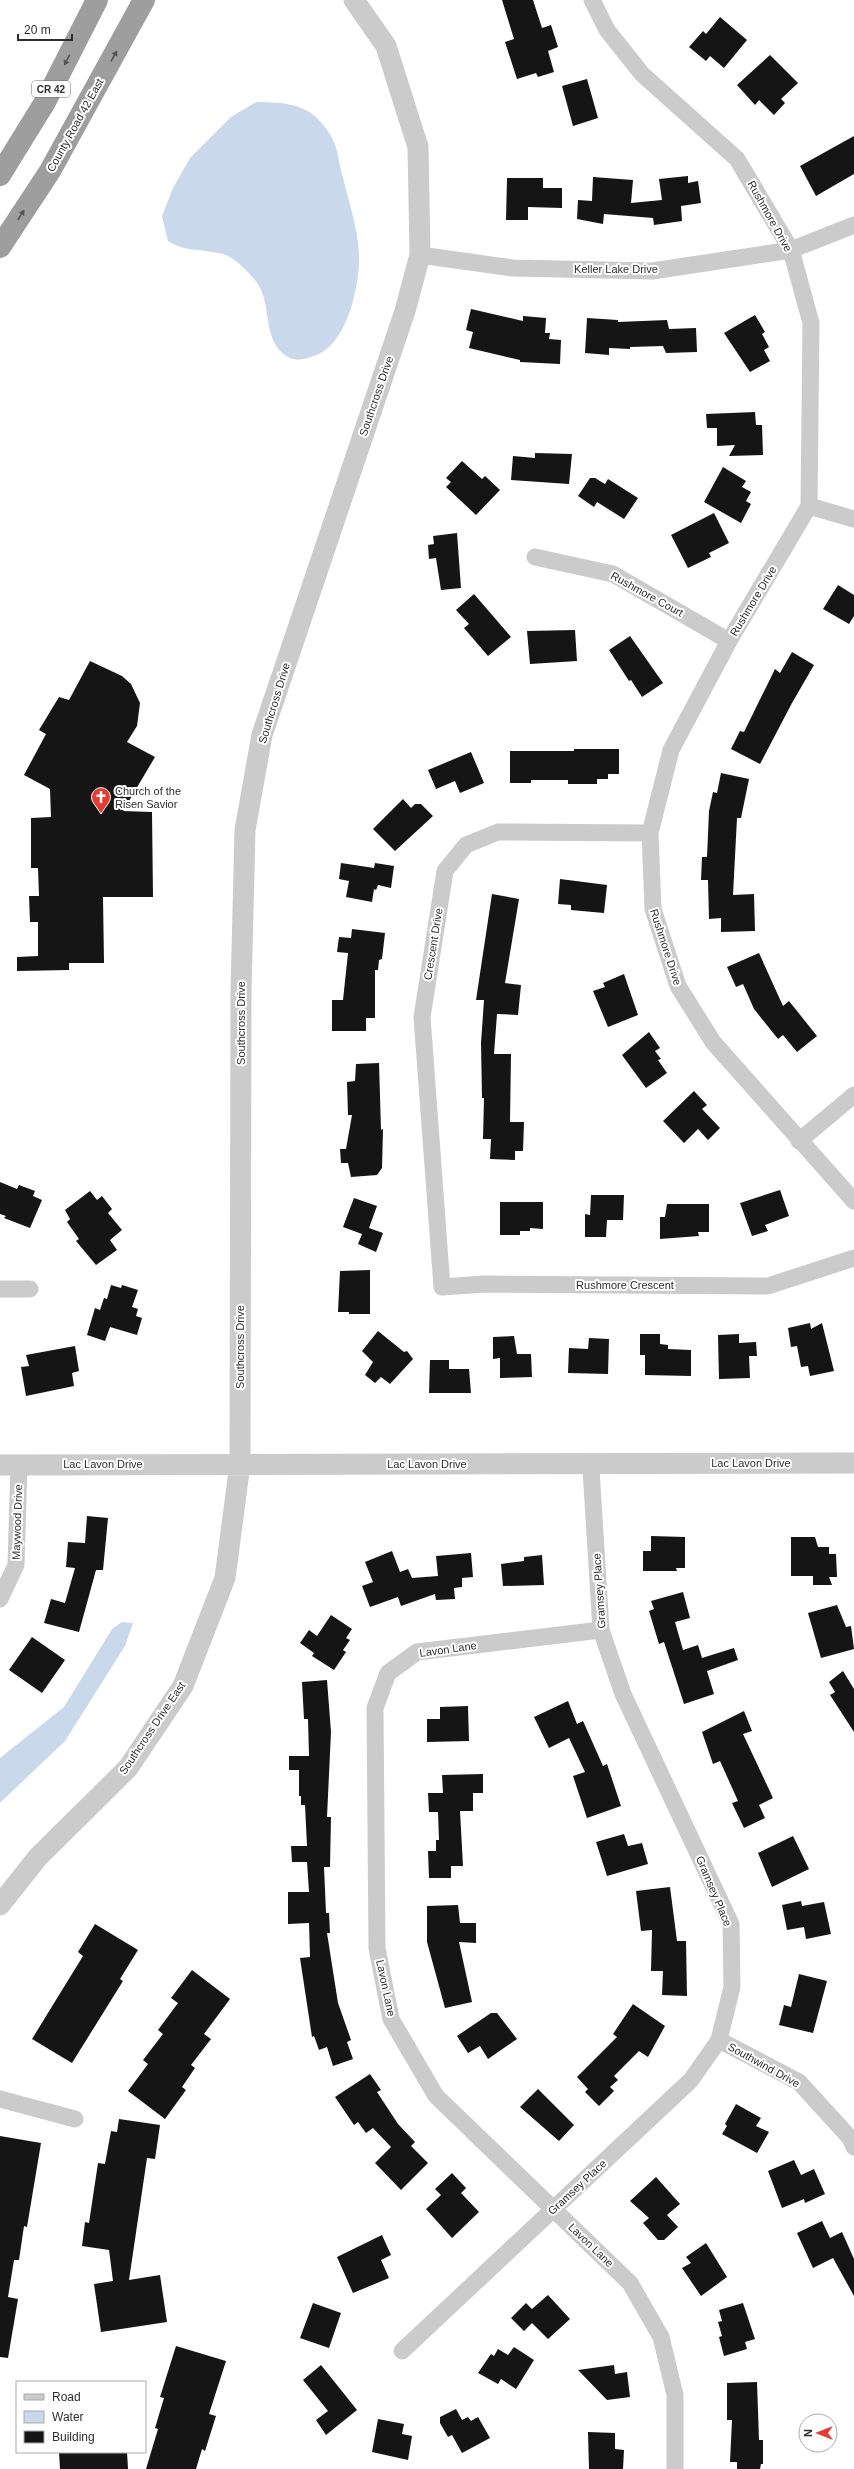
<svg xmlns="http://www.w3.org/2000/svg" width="854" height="2469" font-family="Arial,sans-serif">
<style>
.water{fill:#c9d9eb}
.building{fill:#151515}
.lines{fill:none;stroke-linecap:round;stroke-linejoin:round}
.minor{stroke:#cbcbcb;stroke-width:17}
.tertiary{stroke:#cbcbcb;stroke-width:21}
.trunk{stroke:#9e9e9e;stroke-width:22}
.oneway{fill:#555}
.labels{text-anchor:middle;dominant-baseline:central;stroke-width:4;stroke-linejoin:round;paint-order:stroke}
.shield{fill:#fff;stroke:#6d6d6d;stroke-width:1}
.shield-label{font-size:10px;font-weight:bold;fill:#2e2e2e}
.street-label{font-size:11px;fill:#2e2e2e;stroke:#fff}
.poi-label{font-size:11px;fill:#2e2e2e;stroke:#fff;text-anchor:start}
</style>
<rect width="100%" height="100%" fill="#fff"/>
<path class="water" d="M256 102C276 102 301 103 316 117 322 123 331 134 334 142 338 151 339 164 342 174 349 203 360 234 359 263 358 292 345 347 314 356 305 359 297 362 288 357 262 342 272 308 259 286 252 275 236 258 223 254 204 249 185 252 168 241L162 216 173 188 190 158 231 117Z
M122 1622 133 1623 125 1646 65 1741 0 1803V1758L64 1707 112 1629Z"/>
<path class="building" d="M502 0H533L542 28 551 25 558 47 548 51 554 72 538 77 536 73 517 79 505 42 514 39Z
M720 17 747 40 724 68 710 56 706 61 689 47 703 31 706 34Z
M770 55 798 83 781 99 785 103 774 115 759 100 755 105 737 85Z
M587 79 598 118 573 126 562 86Z
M854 136V174L816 196 800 166Z
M688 176V183L698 181 701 203 681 206 682 221 654 225 653 218 604 214 603 224 577 219 578 200 592 201 593 177 633 180 631 203 662 200 659 179Z
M507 178H543V188H562V208L528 207V220H506Z
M471 309 523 321V316L546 318 545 333H550L549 339 561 340 560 364 520 362V360L469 348 473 332 466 330Z
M755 315 765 332 762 334 769 347 764 350 770 361 750 372 724 333Z
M587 318 618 320V322L667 320 669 329 696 328 697 352 666 353 663 346 630 347V349L609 348V355L585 353Z
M755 412 756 425H762L763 455 729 456 735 445 717 446V428H707L706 414Z
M535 453 572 454 569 484 511 480 513 456 535 458Z
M462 461 482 479 485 476 500 490 476 515 446 487 451 482 446 478Z
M723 467 746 481 742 487 751 492 746 501 751 504 741 523 704 502Z
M590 478H595L605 484 608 479 638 498 624 519 597 502 594 507 578 496Z
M714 513 729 543 709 553 711 557 688 568 671 535Z
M457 533 461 588 441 590 436 558 429 559 428 545 434 544 433 536Z
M838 585 854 595V616L849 624 823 609Z
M474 594 511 637 488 656 464 628 469 624 456 610Z
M575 630 577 661 530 664 527 631Z
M630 636 663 683 642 697 631 680 629 681 609 650Z
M792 652 814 665 792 703 760 764 731 749 740 731 744 732 775 669 780 673Z
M90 661 122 676 131 684 140 703 137 726 127 742 155 757 123 811 152 812 153 897H103L104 963H69V970L17 971V957L38 956V922H30L29 896H39L38 868H31V818L51 817 50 789 24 775 46 734 39 730 59 697 69 700Z
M574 749H619V774H608V779H597V784H568V780H531V783H510V751H574Z
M471 752 484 783 460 793 455 781 436 789 428 770Z
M721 773 749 779 741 818H737L733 895 754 894 755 931 721 932V918L709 919 708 880H701L702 857H707L709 811 713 792 717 793Z
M403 799 411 808 415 804H421L433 816 395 851 373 829Z
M341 863 374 868 375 863 394 866 391 888 378 885 376 890 374 889 372 902 346 897 349 881 339 879Z
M560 879 607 885 604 913 571 910V905L558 904Z
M492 894 519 899 505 983 521 985 518 1015 497 1014 494 1054H511L510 1122H524L523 1151H515V1160L490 1159 491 1139H483L484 1098H482L481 1043 484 1000H476Z
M352 929 385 933 382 959 379 960 378 970H375V1018H366V1031H332V1000H343L348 953 337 952 339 937 351 938Z
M759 953 783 1006 789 1001 817 1036 797 1052 783 1035 778 1039 754 1009 743 984 736 987 727 967Z
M624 974 638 1015 608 1027 593 991 605 987 603 983Z
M649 1032 660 1048 655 1051 661 1059 658 1060 667 1073 646 1088 622 1055Z
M379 1063 381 1130 383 1129 382 1168 377 1175 351 1177 348 1163H341L340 1149H346L352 1115H348L347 1082 355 1081 356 1064Z
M694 1091 707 1105 702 1109 720 1128 708 1140 698 1129 684 1143 663 1121Z
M0 1182 17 1189 19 1185 35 1191 33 1196 42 1200 30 1228 4 1218 6 1216 0 1214Z
M780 1190 789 1216 765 1225 768 1231 752 1236 740 1203Z
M90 1191 97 1200 102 1196 112 1209 108 1213 122 1230 110 1240 117 1250 96 1265 76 1241 79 1239 67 1222 70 1219 65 1210Z
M591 1195H624L623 1220H607L606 1237H585V1214L590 1215Z
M354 1198 377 1206 369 1228 383 1233 376 1252 358 1244 362 1234 343 1227Z
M500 1202H543V1229L530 1228V1231H520V1235H500Z
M667 1204H709V1232H698L699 1236 660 1239V1217H665Z
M370 1270V1314H349V1312H338L340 1271Z
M111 1285 121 1288 122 1285 138 1290 132 1307 138 1309 136 1316 142 1318 137 1335 110 1327 105 1341 87 1335 95 1308 100 1310 104 1298 107 1299Z
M810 1323 811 1329 822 1323 834 1371 810 1376 808 1366 801 1367 797 1346 791 1347 788 1328Z
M378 1331 404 1352 407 1351 413 1359 390 1384 381 1377 375 1383 365 1375 373 1362 362 1351Z
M640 1334H660V1344L668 1345V1349L691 1350V1376L645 1375V1355H640Z
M739 1334V1343L756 1342 757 1356H749L750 1378 719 1379 718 1335Z
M514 1336 517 1354H531L532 1377 500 1378V1358L493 1359V1337Z
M589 1338 609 1339 608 1374 568 1373 569 1348 588 1349Z
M75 1346 79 1371 72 1373 74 1386 26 1396 21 1367 29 1366 26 1355Z
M430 1360H449V1369H469L471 1393H429Z
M87 1516 108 1518 103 1570H96L79 1632 44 1623 51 1599 65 1603 75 1568 66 1567 68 1542 85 1543Z
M651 1536 685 1537V1568H676L677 1571H643V1551H651Z
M791 1537H815L818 1547H829V1554H836L837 1577H829L832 1585H813V1576H791Z
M392 1551 400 1572 408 1569 412 1578 438 1576 436 1556 471 1553 473 1577 462 1578V1587L454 1588 455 1599 436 1600 435 1594 401 1606 398 1597 370 1607 362 1586 373 1582 365 1562Z
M542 1555 544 1585 503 1586 501 1564 524 1561V1557Z
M683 1592 690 1618 675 1622 683 1650 698 1645 702 1658 734 1648 738 1660 707 1671 714 1694 684 1704 664 1642 659 1644 649 1611 654 1609 651 1601Z
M837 1605 846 1627 851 1626 854 1649 821 1658 808 1613Z
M331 1615 352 1629 346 1638 350 1640 343 1650 346 1652 334 1670 312 1656 314 1653 300 1643 309 1630 317 1636Z
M32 1637 65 1660 42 1693 9 1670Z
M843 1671 854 1689V1732L830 1695 835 1692 829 1682Z
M327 1680 331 1732 327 1817H331L330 1867H324L326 1913H329L330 1933H327L338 2003 351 2040 347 2042 353 2059 333 2066 327 2047 319 2050 314 2036 312 2037 300 1958 310 1957 309 1923 288 1924V1892H309L307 1862H292L291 1846H307L305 1805H301V1796H299V1770H289V1756H309L308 1719H304L302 1682Z
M568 1701 577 1724 583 1721 603 1766 607 1764 621 1806 587 1818 573 1776 585 1772 569 1738 549 1748 534 1717Z
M468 1706 469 1741 427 1742V1719H440V1707Z
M744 1711 752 1731 743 1734 773 1798 759 1805 765 1818 744 1828 732 1803 738 1801 720 1761 713 1764 702 1732Z
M483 1774V1793H473V1811H460L463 1866H451V1878H429L428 1851H436V1840H439L438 1812H429L428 1793H443L442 1775Z
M624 1834 628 1846 642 1843 648 1864 607 1876 596 1842Z
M793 1836 809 1869 772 1887 758 1853Z
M670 1887 677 1941H686L687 1996 662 1995 663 1971H651L652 1930 641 1931 636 1891Z
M801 1901 802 1906 824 1902 831 1934 806 1939 804 1927 787 1930 782 1905Z
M458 1905 460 1923H476V1943L459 1942 472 2002 445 2008 427 1942V1906Z
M95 1924 138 1950 120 1979 123 1981 72 2063 32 2039 83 1956 78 1952Z
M192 1970 230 1999 204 2034 211 2039 191 2065 195 2068 182 2087 186 2090 165 2119 128 2091 148 2064 143 2060 163 2034 158 2030 178 2003 171 1998Z
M799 1974 827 1981 813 2033 779 2025 784 2005 791 2007Z
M633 2004 665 2026 648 2057 639 2051 614 2076 618 2080 610 2087 614 2091 599 2106 585 2092 588 2089 577 2077 617 2037 613 2034Z
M491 2013H497L517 2039 488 2059 480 2046 468 2053 457 2036Z
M370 2074 381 2090 377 2092 398 2124 415 2142 411 2146 428 2163 401 2190 375 2163 391 2147 373 2128 366 2133 358 2122 354 2125 335 2097Z
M538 2089 574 2125 559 2141 520 2107Z
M736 2104 761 2118 756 2126 769 2132 757 2153 722 2134 727 2126 725 2124Z
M119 2119 160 2125 155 2159 147 2158 129 2280 160 2275 167 2322 101 2332 94 2284 113 2281 109 2250 82 2246 85 2222 89 2223 98 2163 105 2164 111 2131 117 2132Z
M0 2136 41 2143 27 2227 24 2226 19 2260H14L8 2297 18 2299 8 2358 0 2357Z
M794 2160 801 2175 814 2169 825 2194 805 2203 804 2199 782 2208 768 2171Z
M452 2173 466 2188 461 2193 479 2212 452 2238 426 2209 441 2195 435 2189Z
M656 2177 680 2204 667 2215 678 2227 664 2240H658L643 2223 649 2218 630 2201Z
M822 2221 830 2238 842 2232 854 2259V2296L833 2258 813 2268 797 2233Z
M382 2235 391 2255 381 2260 389 2278 353 2293 337 2257Z
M706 2243 727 2277 701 2296 682 2268 691 2263 686 2257Z
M548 2295 570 2319 548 2339 532 2323 524 2331 511 2318 526 2303 532 2309Z
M313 2303 341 2313 329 2348 300 2338Z
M743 2303 755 2339 745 2342 747 2349 724 2356 719 2337 722 2336 718 2322 722 2321 719 2310Z
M176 2346 226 2361 209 2414 216 2416 205 2451 202 2449 196 2469H146L158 2429 155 2428 164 2398 160 2397Z
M514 2347 534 2360 516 2389 501 2379 498 2384 478 2373 491 2354 494 2356 498 2349 508 2355Z
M321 2365 357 2410 326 2435 316 2420 328 2411 303 2380Z
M614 2365 615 2374 627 2372 630 2397 607 2400 578 2370Z
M757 2382 759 2440H763V2464H761L760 2469H737V2462H730L732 2420H727V2383Z
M456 2409 462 2420 468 2417 471 2421 478 2417 490 2438 462 2453 452 2435 448 2437 440 2423V2417Z
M378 2419 404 2424 402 2434 412 2436 408 2460 372 2452Z
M588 2432 615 2433V2449L624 2450 623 2469H589Z
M59 2452H127L128 2469H60Z"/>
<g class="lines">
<path class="minor" d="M592 0 607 30 642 74 737 159 791 250 811 323 809 506 729 641 671 750 650 833 653 909 678 986 713 1042 854 1201
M420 255 513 268 652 271 791 250 854 225
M809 506 854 519
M535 557 613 574 729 641
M650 833 498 832 466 845 445 871 422 1017 442 1287 485 1284 768 1286 854 1258
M799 1141 854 1095
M0 1289H30
M0 1599 16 1565 19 1464
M601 1630 417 1652 388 1673 375 1708 377 1948 391 2019 436 2096 630 2283 661 2337 675 2395V2469
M719 2040 799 2082 850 2138 854 2147
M0 2099 75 2119
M402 2351 691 2080 719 2040 732 1987 731 1924 623 1694 601 1630 591 1469 584 1464"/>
<path class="tertiary" d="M0 1465 854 1463
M0 1905 38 1857 128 1768 183 1686 225 1578 240 1464 241 991 245 830 262 735 405 311 420 255 418 147 386 46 354 0"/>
<path class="trunk" d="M0 175 45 102 97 0
M0 247 50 171 144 0"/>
</g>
<defs><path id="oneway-solid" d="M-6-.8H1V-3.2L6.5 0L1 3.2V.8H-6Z"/></defs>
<g class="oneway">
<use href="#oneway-solid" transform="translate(114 56) rotate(-61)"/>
<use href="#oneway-solid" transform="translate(67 60) rotate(117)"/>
<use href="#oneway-solid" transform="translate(21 215) rotate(-57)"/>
</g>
<defs>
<symbol id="church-pin" viewBox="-11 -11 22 30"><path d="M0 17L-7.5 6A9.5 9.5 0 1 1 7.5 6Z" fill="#e33d33" stroke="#fff"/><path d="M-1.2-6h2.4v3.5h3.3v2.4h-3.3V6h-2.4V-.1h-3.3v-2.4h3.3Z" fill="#fff"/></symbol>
</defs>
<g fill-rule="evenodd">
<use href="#church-pin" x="90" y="786" width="22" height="30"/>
</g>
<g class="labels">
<rect class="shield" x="32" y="81" width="38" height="16" rx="3"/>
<g class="shield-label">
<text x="51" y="89">CR 42</text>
</g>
<g class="street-label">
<text transform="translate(75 125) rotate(-61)">County Road 42 East</text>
<text transform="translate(770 216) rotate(61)">Rushmore Drive</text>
<text x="616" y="269">Keller Lake Drive</text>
<text transform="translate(376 396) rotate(-71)">Southcross Drive</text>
<text transform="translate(647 594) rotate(29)">Rushmore Court</text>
<text transform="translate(753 601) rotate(-59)">Rushmore Drive</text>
<text transform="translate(274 703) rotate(-73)">Southcross Drive</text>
<text transform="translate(433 944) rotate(-81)">Crescent Drive</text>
<text transform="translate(666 947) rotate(72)">Rushmore Drive</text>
<text transform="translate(241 1023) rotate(-90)">Southcross Drive</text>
<text x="625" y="1285">Rushmore Crescent</text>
<text transform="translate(240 1347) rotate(-90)">Southcross Drive</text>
<text x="751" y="1463">Lac Lavon Drive</text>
<text x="103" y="1464">Lac Lavon Drive</text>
<text x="427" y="1464">Lac Lavon Drive</text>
<text transform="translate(17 1522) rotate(-88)">Maywood Drive</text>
<text transform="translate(599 1591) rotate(-94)">Gramsey Place</text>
<text transform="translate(448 1649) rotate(-8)">Lavon Lane</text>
<text transform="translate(152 1728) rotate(-56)">Southcross Drive East</text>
<text transform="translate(714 1891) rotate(67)">Gramsey Place</text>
<text transform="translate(386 1988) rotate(78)">Lavon Lane</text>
<text transform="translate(764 2065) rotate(29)">Southwind Drive</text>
<text transform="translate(577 2187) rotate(-43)">Gramsey Place</text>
<text transform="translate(591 2245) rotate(44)">Lavon Lane</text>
</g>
<g class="poi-label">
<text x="115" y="791">Church of the<tspan x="115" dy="13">Risen Savior</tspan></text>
</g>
</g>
<rect x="16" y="2381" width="130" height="72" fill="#ffffff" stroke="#ababab"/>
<rect x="24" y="2394" width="20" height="6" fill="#cbcbcb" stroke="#ababab"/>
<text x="52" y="2401" font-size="12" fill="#2e2e2e">Road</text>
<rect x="24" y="2411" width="20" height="12" fill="#c9d9eb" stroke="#ababab"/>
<text x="52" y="2421" font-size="12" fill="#2e2e2e">Water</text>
<rect x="24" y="2431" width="20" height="12" fill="#151515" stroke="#ababab"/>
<text x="52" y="2441" font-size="12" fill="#2e2e2e">Building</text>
<g transform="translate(818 2433) rotate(270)"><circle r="19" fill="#ffffff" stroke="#ababab"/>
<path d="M0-3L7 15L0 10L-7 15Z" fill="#e33d33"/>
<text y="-6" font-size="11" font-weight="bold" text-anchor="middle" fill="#2e2e2e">N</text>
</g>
<path d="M18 34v6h54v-6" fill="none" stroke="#2e2e2e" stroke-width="2"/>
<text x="24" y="34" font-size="12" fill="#2e2e2e" stroke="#ffffff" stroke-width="3" paint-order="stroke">20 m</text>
</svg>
